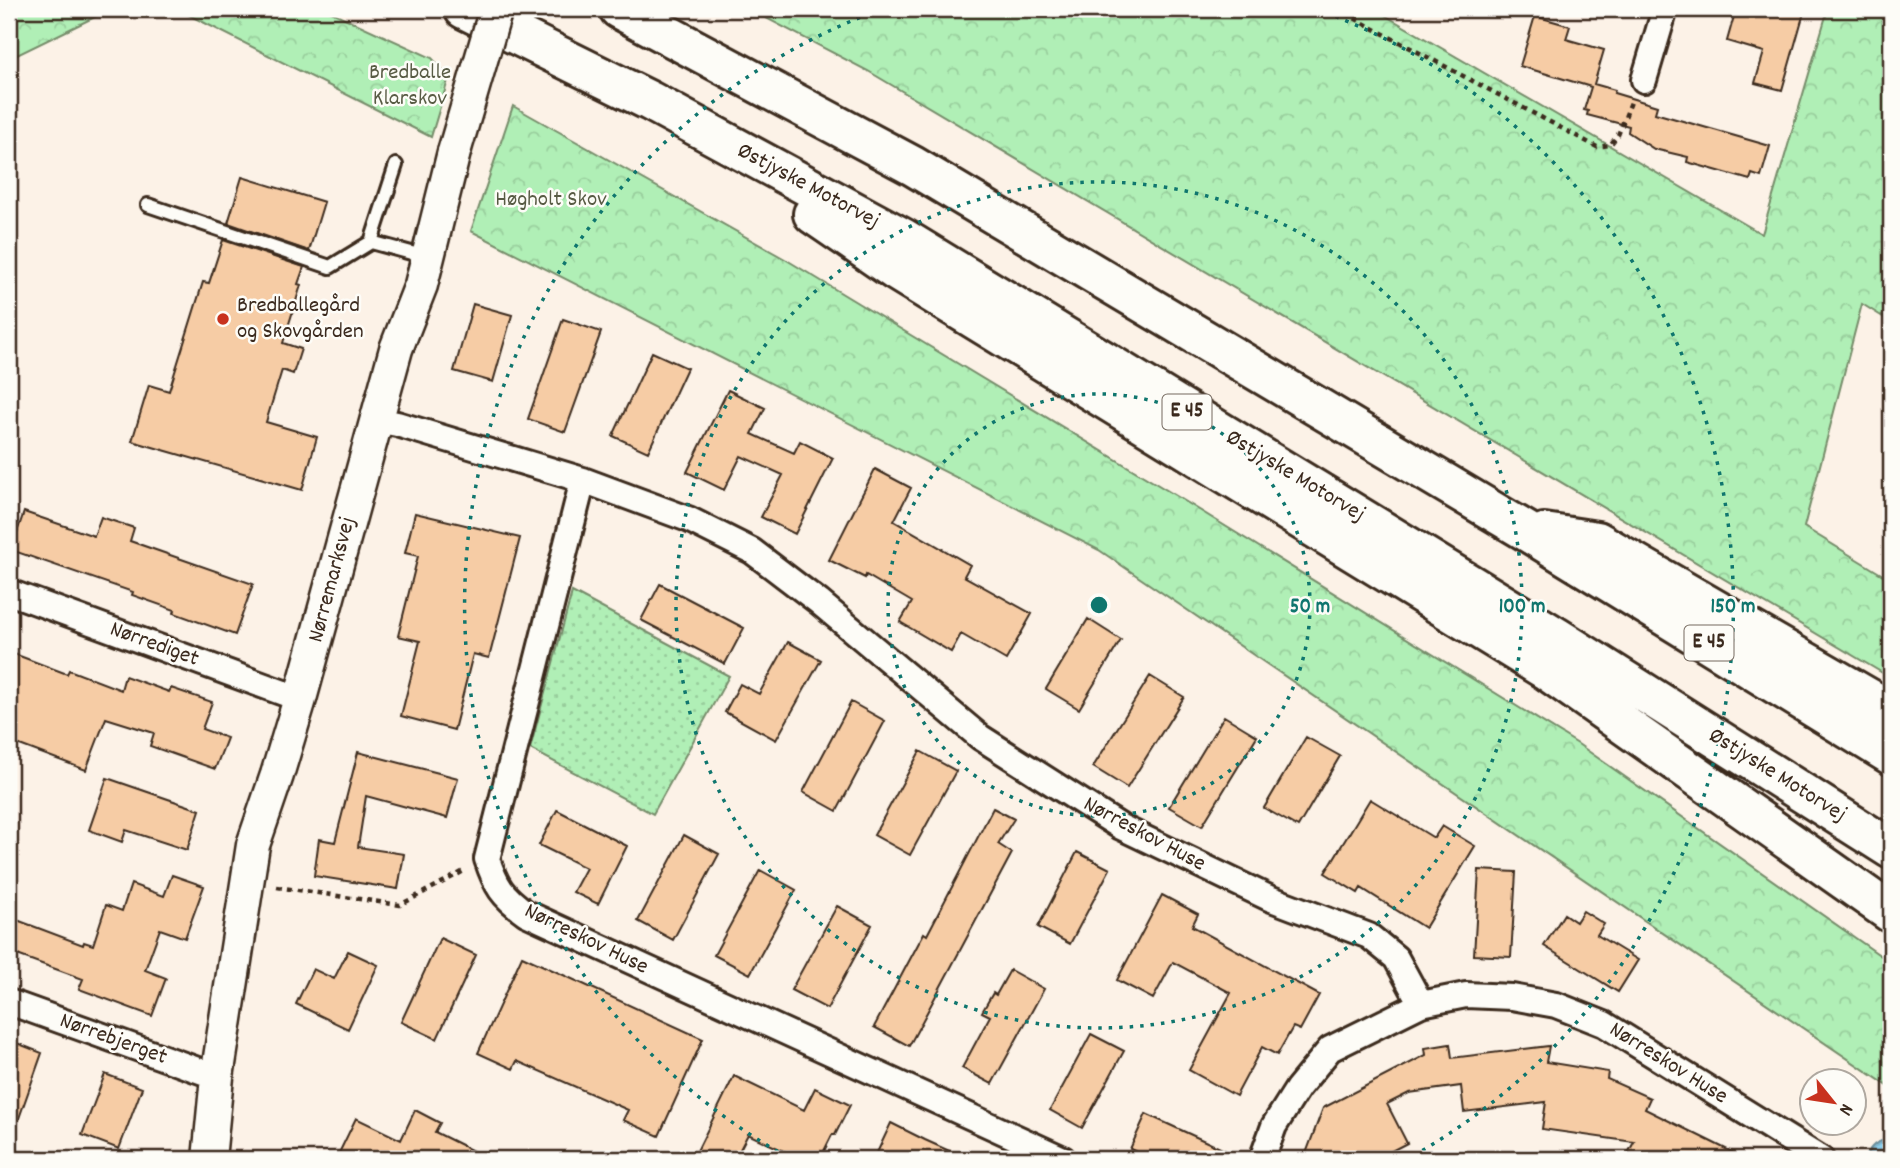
<svg xmlns="http://www.w3.org/2000/svg" width="1900" height="1168" font-family="Dekko,sans-serif">
<style>
.forest{fill:url(#forest-crowns);stroke:#768c6a;stroke-width:2}
.park{fill:url(#park-dots);stroke:#768c6a;stroke-width:2}
.water{fill:url(#water-waves);stroke:#6c8e9b;stroke-width:2}
.building{fill:#f6cca5;stroke:#3b2a1e;stroke-width:2}
.lines{fill:none;stroke-linecap:round;stroke-linejoin:round}
.service-casing{stroke:#3b2a1e;stroke-width:18}
.minor-casing{stroke:#3b2a1e;stroke-width:30}
.tertiary-casing{stroke:#3b2a1e;stroke-width:37}
.motorway-casing{stroke:#3b2a1e;stroke-width:44}
.path{stroke:#3b2a1e;stroke-width:4.5;stroke-dasharray:5 5;stroke-linecap:butt}
.service{stroke:#fdfcf7;stroke-width:12}
.minor{stroke:#fdfcf7;stroke-width:24}
.tertiary{stroke:#fdfcf7;stroke-width:32}
.motorway{stroke:#fdfcf7;stroke-width:38}
.tertiary-bridge-casing{stroke:#3b2a1e;stroke-width:37;stroke-linecap:butt}
.tertiary-bridge{stroke:#fdfcf7;stroke-width:32}
.ring{fill:none;stroke:#0f766e;stroke-width:3.5;stroke-dasharray:3.5 7}
.poi-dot{fill:#c8321e;stroke:#fdfcf7;stroke-width:2.5}
.labels{text-anchor:middle;dominant-baseline:central;stroke-width:5;stroke-linejoin:round;paint-order:stroke}
.shield{fill:#fdfcf7;stroke:#75695f;stroke-width:2}
.shield-label{font-size:21px;font-weight:bold;fill:#3b2a1e}
.park-label{font-size:23px;fill:#585b44;stroke:#fdfcf7}
.street-label{font-size:23px;fill:#3b2a1e;stroke:#fdfcf7}
.poi-label{font-size:23px;fill:#3b2a1e;stroke:#fdfcf7;text-anchor:start}
.centre{fill:#0f766e;stroke:#fdfcf7;stroke-width:3.5}
.ring-label{font-size:21px;text-anchor:middle;font-weight:bold;fill:#0f766e;stroke:#fdfcf7;stroke-width:5;stroke-linejoin:round;paint-order:stroke}
</style>
<defs>
<pattern id="forest-crowns" width="20" height="18" patternUnits="userSpaceOnUse" patternTransform="scale(1.75)"><rect width="20" height="18" fill="#b0efb6"/><path d="M2 6a3 3 0 1 1 6 0M12 15a3 3 0 1 1 6 0" fill="none" stroke="#98cd9c"/></pattern>
<pattern id="park-dots" width="8" height="8" patternUnits="userSpaceOnUse" patternTransform="scale(1.75)"><rect width="8" height="8" fill="#b0efb6"/><path d="M2 2h.1M6 6h.1" fill="none" stroke="#98cd9c" stroke-width="1.8" stroke-linecap="round"/></pattern>
<pattern id="water-waves" width="16" height="10" patternUnits="userSpaceOnUse" patternTransform="scale(1.75)"><rect width="16" height="10" fill="#8dd0ee"/><path d="M0 5q4-4 8 0t8 0" fill="none" stroke="#7bb3cc"/></pattern>
</defs>
<rect width="100%" height="100%" fill="#fcf2e7"/>
<filter id="ink" filterUnits="userSpaceOnUse"><feTurbulence type="fractalNoise" baseFrequency=".0143" numOctaves="2"/><feDisplacementMap in="SourceGraphic" scale="14" xChannelSelector="R" yChannelSelector="G"/><feConvolveMatrix kernelMatrix="1 2 1 2 8 2 1 2 1" color-interpolation-filters="sRGB"/></filter>
<g filter="url(#ink)">
<path class="forest" d="M9 9H111L9 59Z
M177 9H325L432 58 449 77 431 137Z
M749 9H1374L1762 234 1828 9H1891V322L1862 304 1804 527 1891 580V678L868 71Z
M513 106 785 259 1183 500 1578 744 1891 963V1088L1099 550 471 231Z"/>
<path class="park" d="M572 592 729 676 653 814 530 749Z"/>
<path class="water" d="M1891 1140V1159H1864C1870 1147 1877 1139 1891 1140Z"/>
<path class="building" d="M1736 9H1805L1782 90 1755 83 1764 52 1727 41Z
M1535 16 1570 26 1566 39 1604 50 1594 84 1615 90 1614 93 1657 106 1655 113 1770 146 1761 177 1752 174 1750 180 1687 162 1688 157 1654 149 1628 132 1629 126 1587 115 1588 111 1584 110 1591 87 1520 66Z
M242 177 324 202 309 251 228 223Z
M223 240 304 267 298 284 301 285 283 343 301 349 293 374 282 370 266 422 317 437 302 490 132 441 149 385 169 391 203 282 209 283Z
M473 304 512 315 493 382 454 371Z
M563 319 601 332 565 432 528 419Z
M652 352 687 368 648 452 613 436Z
M728 390 765 408 752 434 794 453 800 441 833 458 795 534 761 517 783 475 741 456 724 490 687 472Z
M875 469 911 488 894 521 970 565 964 576 1032 614 1006 660 961 634 951 652 900 622 912 602 866 575 865 578 829 560Z
M24 512 94 536 101 517 134 528 130 541 253 584 235 635 174 613 175 610 132 595 133 592 11 550Z
M415 513 520 538 489 658 473 654 454 730 401 716 420 641 398 636 418 556 405 553Z
M660 584 744 628 725 664 641 620Z
M1088 619 1121 640 1079 709 1046 689Z
M788 642 821 660 776 740 725 712 740 684 759 694Z
M9 652 67 674 69 670 121 690 125 676 169 692 171 688 212 702 202 729 227 738 215 769 150 746 154 733 106 718 86 770 9 741Z
M1150 676 1184 697 1127 788 1093 767Z
M851 702 885 721 837 811 803 792Z
M1224 716 1257 736 1202 826 1169 807Z
M1306 737 1340 756 1298 827 1264 808Z
M920 751 956 771 910 855 874 835Z
M358 752 458 778 447 818 366 796 358 847 404 854 398 889 314 876 319 839 335 842Z
M107 778 200 810 187 850 126 830 122 842 89 830Z
M1370 799 1434 838 1442 826 1475 846 1425 928 1361 888 1358 893 1325 873Z
M993 808 1014 819 998 844 1012 853 909 1046 874 1027 924 933 927 935Z
M557 810 627 846 598 904 573 892 586 868 539 845Z
M684 835 719 854 673 940 638 921Z
M1077 852 1110 869 1070 944 1038 927Z
M760 870 796 890 750 974 714 955Z
M1479 870 1516 872 1511 957 1474 955Z
M172 875 204 886 185 938 160 929 145 970 166 978 152 1016 79 989 83 979 9 952V917L83 945 84 942 93 945 106 905 122 911 131 884 164 896Z
M1162 895 1198 914 1192 926 1319 995 1300 1030 1293 1027 1277 1055 1262 1047 1236 1096 1189 1070 1231 993 1173 962 1153 999 1117 980Z
M837 906 872 925 827 1009 791 990Z
M1583 911 1604 924 1597 935 1638 960 1618 992 1544 946 1564 914 1576 922Z
M440 938 476 955 437 1039 401 1022Z
M348 951 378 965 348 1029 296 1004 313 969 334 979Z
M522 956 703 1039 659 1136 623 1120 628 1110 517 1061 513 1069 478 1053Z
M1010 970 1044 989 992 1084 962 1068 990 1016 982 1012 993 993 996 995Z
M1091 1034 1124 1051 1082 1128 1050 1110Z
M9 1040 42 1053 12 1138 9 1137Z
M1450 1044 1452 1058 1549 1046 1546 1062 1608 1072 1607 1079 1650 1098 1645 1109 1746 1159H1625L1634 1142 1542 1129 1546 1102 1464 1112 1461 1086 1409 1093 1387 1104 1407 1143 1376 1159H1304L1323 1108 1426 1055 1425 1048Z
M105 1074 142 1088 119 1149 82 1135Z
M734 1076 804 1110 815 1088 850 1105 835 1135H832L820 1159H801L748 1134 735 1159H693Z
M415 1110 440 1123 435 1132 489 1159H351L339 1153 356 1118 401 1140Z
M1146 1114 1244 1159H1153L1130 1149Z
M891 1123 925 1140 967 1159H874Z"/>
<g class="lines">
<defs>
<path id="service" d="M148 205 330 267 371 242 426 257
M371 242 396 165"/>
<path id="minor" d="M1644 80 1665 9
M376 420 397 424 583 480 688 519 752 551 819 602 980 737 1121 827 1269 898 1369 936 1396 958 1421 1004
M583 480 487 859C496 886 502 896 526 913L1063 1159
M9 592 300 699
M9 1002 217 1077
M1262 1159 1274 1126 1298 1088 1330 1049 1421 1004 1466 995 1512 997 1556 1005 1604 1024 1821 1159"/>
<path id="tertiary" d="M209 1159 217 1077 253 845 277 775 300 699 396 349 421 285 454 152"/>
<path id="motorway" d="M464 9 650 101 903 238 1558 638 1891 849
M619 9 913 166 1526 531 1891 755
M813 214 896 271 1546 670 1891 913
M1544 533 1597 541 1891 711"/>
</defs>
<use href="#service" class="service-casing"/>
<use href="#minor" class="minor-casing"/>
<use href="#tertiary" class="tertiary-casing"/>
<use href="#motorway" class="motorway-casing"/>
<path class="path" d="M1337 9 1597 147 1610 145 1618 135 1631 102
M277 887 400 905 464 871"/>
<use href="#service" class="service"/>
<use href="#minor" class="minor"/>
<use href="#tertiary" class="tertiary"/>
<use href="#motorway" class="motorway"/>
<defs>
<path id="tertiary-bridge" d="M454 152 496 9"/>
</defs>
<use href="#tertiary-bridge" class="tertiary-bridge-casing"/>
<use href="#tertiary-bridge" class="tertiary-bridge"/>
</g>
</g>
<g class="ring">
<circle cx="1099" cy="605" r="211"/>
<circle cx="1099" cy="605" r="423"/>
<path d="M787 1157A634 634 0 0 1 882 9M1316 9A634 634 0 0 1 1411 1157"/>
</g>
<circle class="poi-dot" cx="223" cy="319" r="7"/>
<g class="labels">
<g class="shield">
<rect x="1162.5" y="394.5" width="49" height="35" rx="5"/>
<rect x="1684.5" y="625.5" width="49" height="35" rx="5"/>
</g>
<g class="shield-label">
<text x="1187" y="412">E 45</text>
<text x="1709" y="643">E 45</text>
</g>
<g class="park-label">
<text x="410" y="73">Bredballe<tspan x="410" dy="26">Klarskov</tspan></text>
<text x="551" y="200">Høgholt Skov</text>
</g>
<g class="street-label">
<text transform="translate(808 187) rotate(28)">Østjyske Motorvej</text>
<text transform="translate(1295 477) rotate(31)">Østjyske Motorvej</text>
<text transform="translate(333 580) rotate(-75)">Nørremarksvej</text>
<text transform="translate(154 645) rotate(20)">Nørrediget</text>
<text transform="translate(1777 776) rotate(32)">Østjyske Motorvej</text>
<text transform="translate(1144 835) rotate(28)">Nørreskov Huse</text>
<text transform="translate(586 940) rotate(26)">Nørreskov Huse</text>
<text transform="translate(113 1040) rotate(20)">Nørrebjerget</text>
<text transform="translate(1668 1064) rotate(32)">Nørreskov Huse</text>
</g>
<g class="poi-label">
<text x="237" y="306">Bredballegård<tspan x="237" dy="26">og Skovgården</tspan></text>
</g>
</g>
<circle cx="1099" cy="605" r="10" class="centre"/>
<g class="ring-label">
<text x="1310" y="612">50 m</text>
<text x="1522" y="612">100 m</text>
<text x="1733" y="612">150 m</text>
</g>
<rect width="1900" height="1168" fill="none" stroke="#fdfcf7" stroke-width="35"/>
<rect x="18" y="18" width="1865" height="1133" fill="none" stroke="#3b2a1e" stroke-width="2.5" filter="url(#ink)"/>
<g transform="translate(1833 1102) rotate(120)"><circle r="33" fill="#fdfcf7" stroke="#afa8a0" stroke-width="2"/>
<path d="M0-5L12 26L0 18L-12 26Z" fill="#c8321e"/>
<text y="-10" font-size="19" font-weight="bold" text-anchor="middle" fill="#3b2a1e">N</text>
</g>
</svg>
